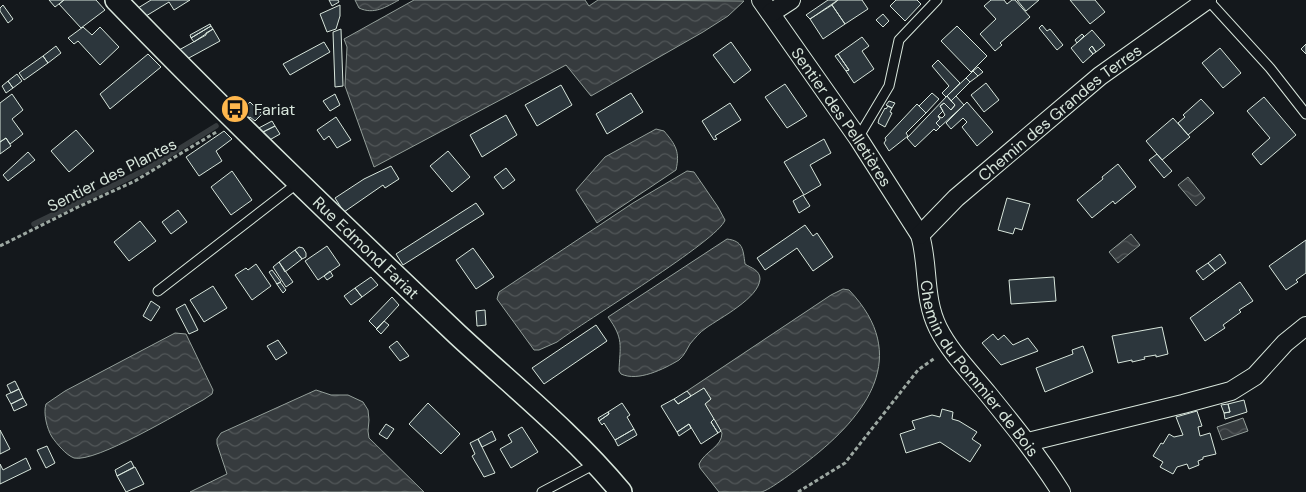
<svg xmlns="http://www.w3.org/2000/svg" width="1306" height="492" font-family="'DM Sans',sans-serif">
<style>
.water{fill:url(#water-waves);stroke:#939e99}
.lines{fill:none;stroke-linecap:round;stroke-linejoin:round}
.stream{stroke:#363b3e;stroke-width:5.5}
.building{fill:#2c363c;stroke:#d8e6dc}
.service-casing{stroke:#d8e6dc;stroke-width:11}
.minor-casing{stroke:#d8e6dc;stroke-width:20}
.tertiary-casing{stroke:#d8e6dc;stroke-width:24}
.path{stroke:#9da8a2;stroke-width:3;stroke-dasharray:4 2.5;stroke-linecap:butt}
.service{stroke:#14181c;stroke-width:9}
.minor{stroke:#14181c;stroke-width:18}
.tertiary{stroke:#14181c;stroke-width:21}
.labels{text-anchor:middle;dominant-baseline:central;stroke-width:4;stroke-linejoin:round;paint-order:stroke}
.poi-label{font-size:16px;fill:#d8e6dc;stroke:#14181c;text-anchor:start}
.street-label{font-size:16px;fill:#d8e6dc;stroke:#14181c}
</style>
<defs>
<pattern id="water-waves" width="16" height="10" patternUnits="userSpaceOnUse" patternTransform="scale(1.25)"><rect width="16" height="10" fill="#363b3e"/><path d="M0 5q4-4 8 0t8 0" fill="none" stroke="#525759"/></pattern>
</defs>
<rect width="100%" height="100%" fill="#14181c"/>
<path class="water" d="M355 0H399C386 7 374 15 359 8Z
M414 0H585L589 6 598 0 744 1 728 16 703 32 591 96 566 65 374 167 345 86 347 47 344 39Z
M656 129 664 131C676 145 680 152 676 170L597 223 576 190 605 157Z
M687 171 694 172 718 207 725 220C719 240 583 322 557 342L539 350H534L497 299 499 292 633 203Z
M1188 177 1205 198 1196 206 1178 185Z
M1131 234 1140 245 1118 263 1109 252Z
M727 239C743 241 743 249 745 264 751 268 760 270 760 279 759 298 720 318 706 328 700 332 695 338 690 344 687 349 684 356 679 360 664 369 638 382 621 374L619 371C620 345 624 339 608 317Z
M843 289 849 290C912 356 867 415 808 461 800 467 769 491 761 492 747 492 732 492 719 492L700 468 699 464C705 451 722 447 722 433L705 404 711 399 704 388 691 396 687 391 831 295Z
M175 333 186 334 213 390 212 394 203 400C180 412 96 463 74 458 66 455 57 444 52 437 47 429 43 413 46 404L65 391Z
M316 390 331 395H348L363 402 368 410 369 420 368 431 369 438 424 492H190L227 474 217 444V439L221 433Z
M1243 418 1248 431 1222 440 1217 427Z"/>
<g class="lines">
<path class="stream" d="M34 224 145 170 216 126"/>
</g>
<path class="building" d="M49 0H64L55 7Z
M64 0H96L105 10 81 28 59 4Z
M151 0H190L174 10 169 2 146 16 138 8Z
M329 0H338L339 2 332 6Z
M828 0H838L810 19 806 15Z
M838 0H862L868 9 845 24 832 5Z
M896 0H917L921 4 905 21 890 6Z
M991 0H1004L1007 4 1012 0H1015L1030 17 1000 43 1002 45 995 51 980 34 996 19 984 6Z
M1017 0H1039L1026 11Z
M1070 0H1095L1105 12 1090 24Z
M3 5 13 19 8 23 0 11V8Z
M340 5V16L336 29 327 32 320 14Z
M832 5 845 24 823 39 810 19Z
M883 14 889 21 883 27 876 20Z
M210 24 211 26 191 38 190 35Z
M1042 25 1047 31 1050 29 1063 45 1057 50 1039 28Z
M211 26 213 29 194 42 191 38Z
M957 26 987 56 971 72 941 41Z
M83 27 92 35 100 27 119 47 100 65 78 41 74 44 68 38Z
M213 29 220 41 187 59 179 50 206 35V33Z
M341 29 343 86 335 87 333 32Z
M1092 30 1105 45 1096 52 1092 46 1089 49 1093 54 1083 63 1071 48Z
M1082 34 1084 36 1077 43 1075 40Z
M862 37 869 46 862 51 874 69 854 83 846 71 849 70 838 54Z
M324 42 330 52 290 75 283 64Z
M731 42 751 70 734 83 713 55Z
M1306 44V54L1301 49Z
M56 46 61 53 48 63 43 56Z
M1092 46 1096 52 1093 54 1089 49Z
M1220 48 1241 73 1223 88 1202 63Z
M148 54 161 67 110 109 100 94Z
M838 54 849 70 846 71 835 56Z
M43 56 48 63 24 80 19 73Z
M938 60 960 83 946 97 942 93 949 86 932 66Z
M978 67 983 72 978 76 973 71Z
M973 71 978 76 970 82 966 78Z
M17 74 22 81 13 88 8 81Z
M966 78 970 82 951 101 947 96Z
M8 81 13 88 6 93 2 86Z
M986 83 999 100 984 112 971 95Z
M785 84 807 116 787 128 765 97Z
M561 85 572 105 537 126 525 105Z
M631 93 643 112 607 134 596 114Z
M932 93 939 99 926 113 919 106Z
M12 94 23 110 12 119 23 134 10 144 6 138 0 142V103Z
M335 94 340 105 330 111 323 101Z
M947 96 955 105 951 110 944 103 940 106 943 111 938 116 940 119 936 123 940 127 936 131 934 129 915 147 907 138Z
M956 96 964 105 940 127 936 123 940 119 938 116 942 118 945 115 940 106 944 103 951 110 955 105 951 101Z
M1264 97 1296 135 1261 165 1252 154 1270 138 1247 111Z
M1201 99 1214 113 1188 135 1178 123 1185 117 1183 115Z
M889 101 895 103 892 108 886 105Z
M250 102 262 114 255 121 250 117 246 121 238 113Z
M967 102 993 132 977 146 962 127 967 122 963 118 951 129 946 123Z
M730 103 741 120 715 136 717 139 714 140 702 121Z
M917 104 926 113 906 133 908 136 889 151 884 143 886 140 885 138Z
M888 106 892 108 890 112 892 113 885 127 878 123 879 119 885 108 886 109Z
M506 115 517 135 482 157 470 135Z
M336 117 351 140 337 148 329 136 324 140 317 130Z
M1173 118 1190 137 1162 160 1146 141Z
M272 121 275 126 259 134 255 130Z
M275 126 280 134 266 142 259 134Z
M76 130 94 151 69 172 51 151Z
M224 131 232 139 216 151 222 161 199 176 186 157Z
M6 138 11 146 0 154V142Z
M824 139 831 153 810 165 821 185 804 195 784 162Z
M448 151 470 177 452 192 430 166Z
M28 152 35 160 8 181 3 175Z
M1157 154 1172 171 1164 178 1149 160Z
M1118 164 1136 187 1115 204 1113 201 1092 218 1077 200 1103 179 1102 177Z
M391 166 399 179 385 188 383 185 344 212 335 198 364 179Z
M506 168 515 180 503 189 494 177Z
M232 171 252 200 231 215 211 187Z
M803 195 810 206 799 213 793 201Z
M1007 198 1030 204 1022 230 1015 228 1013 234 998 230Z
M476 203 484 214 403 265 396 254Z
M178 210 187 222 171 234 162 222Z
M140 221 156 241 129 261 114 242Z
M805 225 813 236 817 233 833 257 813 271 797 248 765 270 757 258Z
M1306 240V273L1296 280 1298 282 1286 290 1269 266Z
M327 246 340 265 318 280 305 261Z
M299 247 303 248 306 253V257L302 259 295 250Z
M473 248 494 277 476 289 456 260Z
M295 250 302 259 285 272 279 262Z
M1220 254 1226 263 1215 271 1208 263Z
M279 262 293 282 286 287 273 267Z
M1208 263 1215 271 1203 280 1196 271Z
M256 264 271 286 252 300 235 275 246 268 248 270Z
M272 270 281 282 277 284 269 272Z
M330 271 333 276 327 280 324 276Z
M371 277 378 285 362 297 355 288Z
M1054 277 1056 301 1011 304 1009 280Z
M280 282 286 290 283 293 276 283 277 284Z
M1240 282 1253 301 1239 310 1241 312 1223 325 1225 328 1205 341 1190 318Z
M213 286 227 308 204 322 190 300Z
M355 288 362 297 351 305 344 296Z
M392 297 399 305 377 329 369 321Z
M151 301 160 307 151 321 143 316Z
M185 304 198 330 189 334 176 309Z
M485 310 486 325 477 326 476 311Z
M384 321 389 325 381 334 376 329Z
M596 325 607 341 544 384 532 368Z
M1162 327 1168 354 1156 357V355L1144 357 1145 359 1132 362V360L1118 363 1112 336Z
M993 334 998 340 1004 335 1013 345 1028 338 1038 351 1001 365 982 343Z
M278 340 287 353 276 360 267 346Z
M397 341 409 356 400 361 389 347Z
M1083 346 1093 372 1045 392 1036 368 1073 354 1072 350Z
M15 381 19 389 11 393 7 385Z
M704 388 711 399 705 404 714 419 711 422 718 433 701 444 689 424 677 432 661 406 674 399 678 404Z
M19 389 23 398 11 404 6 395Z
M687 391 691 396 678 404 674 399Z
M23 398 27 405 14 411 11 404Z
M1244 400 1247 412 1225 419 1224 413 1230 412 1228 404Z
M428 403 460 434 441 454 409 424Z
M622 403 630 415 627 417 634 429 615 440 604 423 602 425 599 421 609 414 608 412Z
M1228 404 1230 412 1224 413 1221 405Z
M942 409 953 412 952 419 959 421 977 432 972 439 981 445 970 462 940 442 906 453 900 434 915 429 912 421 932 415 940 417Z
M1197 411 1202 426 1198 427 1200 436 1210 433 1216 454 1203 457V459L1198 461 1199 465 1189 469 1187 464 1177 467 1173 474 1160 467 1163 462 1153 456 1161 443 1163 444 1169 434 1174 437 1183 435 1176 417Z
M608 412 609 414 599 421 598 418Z
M714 419 721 431 718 433 711 422Z
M386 424 394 429 387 439 379 434Z
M689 424 691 428 679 436 677 432Z
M522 427 538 452 511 468 500 449 512 442 508 435Z
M634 429 637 435 618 446 615 440Z
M0 430 10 449 0 454Z
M492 431 496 440 482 447 478 439Z
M478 439 495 473 484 477 472 456 475 454 470 443Z
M47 446 55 463 46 468 37 450Z
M26 458 31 469 0 484V464L3 470Z
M131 461 134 467 117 476 115 470Z
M135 467 144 484 126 492 117 476Z"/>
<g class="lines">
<defs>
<path id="service" d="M1208 0 1270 68 1306 114
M858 138 889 86 899 40 937 0
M158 291 299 182
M542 492 595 464"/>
<g id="minor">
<path id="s1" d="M761 0 858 138 920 235C929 265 923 298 938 328 950 352 971 373 988 394 1014 426 1039 457 1061 492"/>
<path d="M771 13 791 0"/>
<path id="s2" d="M920 235 956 198 1100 76 1207 0"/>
<path d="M1028 442 1183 404 1231 391 1255 376 1285 343 1306 326"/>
</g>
<g id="tertiary">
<path id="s3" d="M116 0C227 115 342 225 458 335 513 386 573 434 621 492"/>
</g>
</defs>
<use href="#service" class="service-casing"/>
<use href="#minor" class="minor-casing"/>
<use href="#tertiary" class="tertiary-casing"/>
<path class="path" d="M0 246 78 207 135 181 218 131
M798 492 845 463 918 370 935 358"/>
<use href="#service" class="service"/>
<use href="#minor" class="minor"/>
<use href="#tertiary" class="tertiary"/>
</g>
<defs>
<symbol id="bus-disc" viewBox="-11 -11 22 22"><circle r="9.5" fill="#ffb74d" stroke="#14181c"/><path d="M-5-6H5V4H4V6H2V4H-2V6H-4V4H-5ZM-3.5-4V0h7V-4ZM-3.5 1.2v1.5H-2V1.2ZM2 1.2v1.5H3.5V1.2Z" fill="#111"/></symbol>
</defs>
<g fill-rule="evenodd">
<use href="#bus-disc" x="219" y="93" width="32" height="32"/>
</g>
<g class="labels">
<g class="poi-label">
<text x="254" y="109">Fariat</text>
</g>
<g class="street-label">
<text stroke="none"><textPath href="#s2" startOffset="186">Chemin des Grandes Terres</textPath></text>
<text stroke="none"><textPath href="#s1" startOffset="142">Sentier des Pelletières</textPath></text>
<text transform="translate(112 175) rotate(-27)">Sentier des Plantes</text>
<text stroke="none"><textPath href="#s3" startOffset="352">Rue Edmond Fariat</textPath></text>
<text stroke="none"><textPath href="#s1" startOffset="434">Chemin du Pommier de Bois</textPath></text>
</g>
</g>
</svg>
